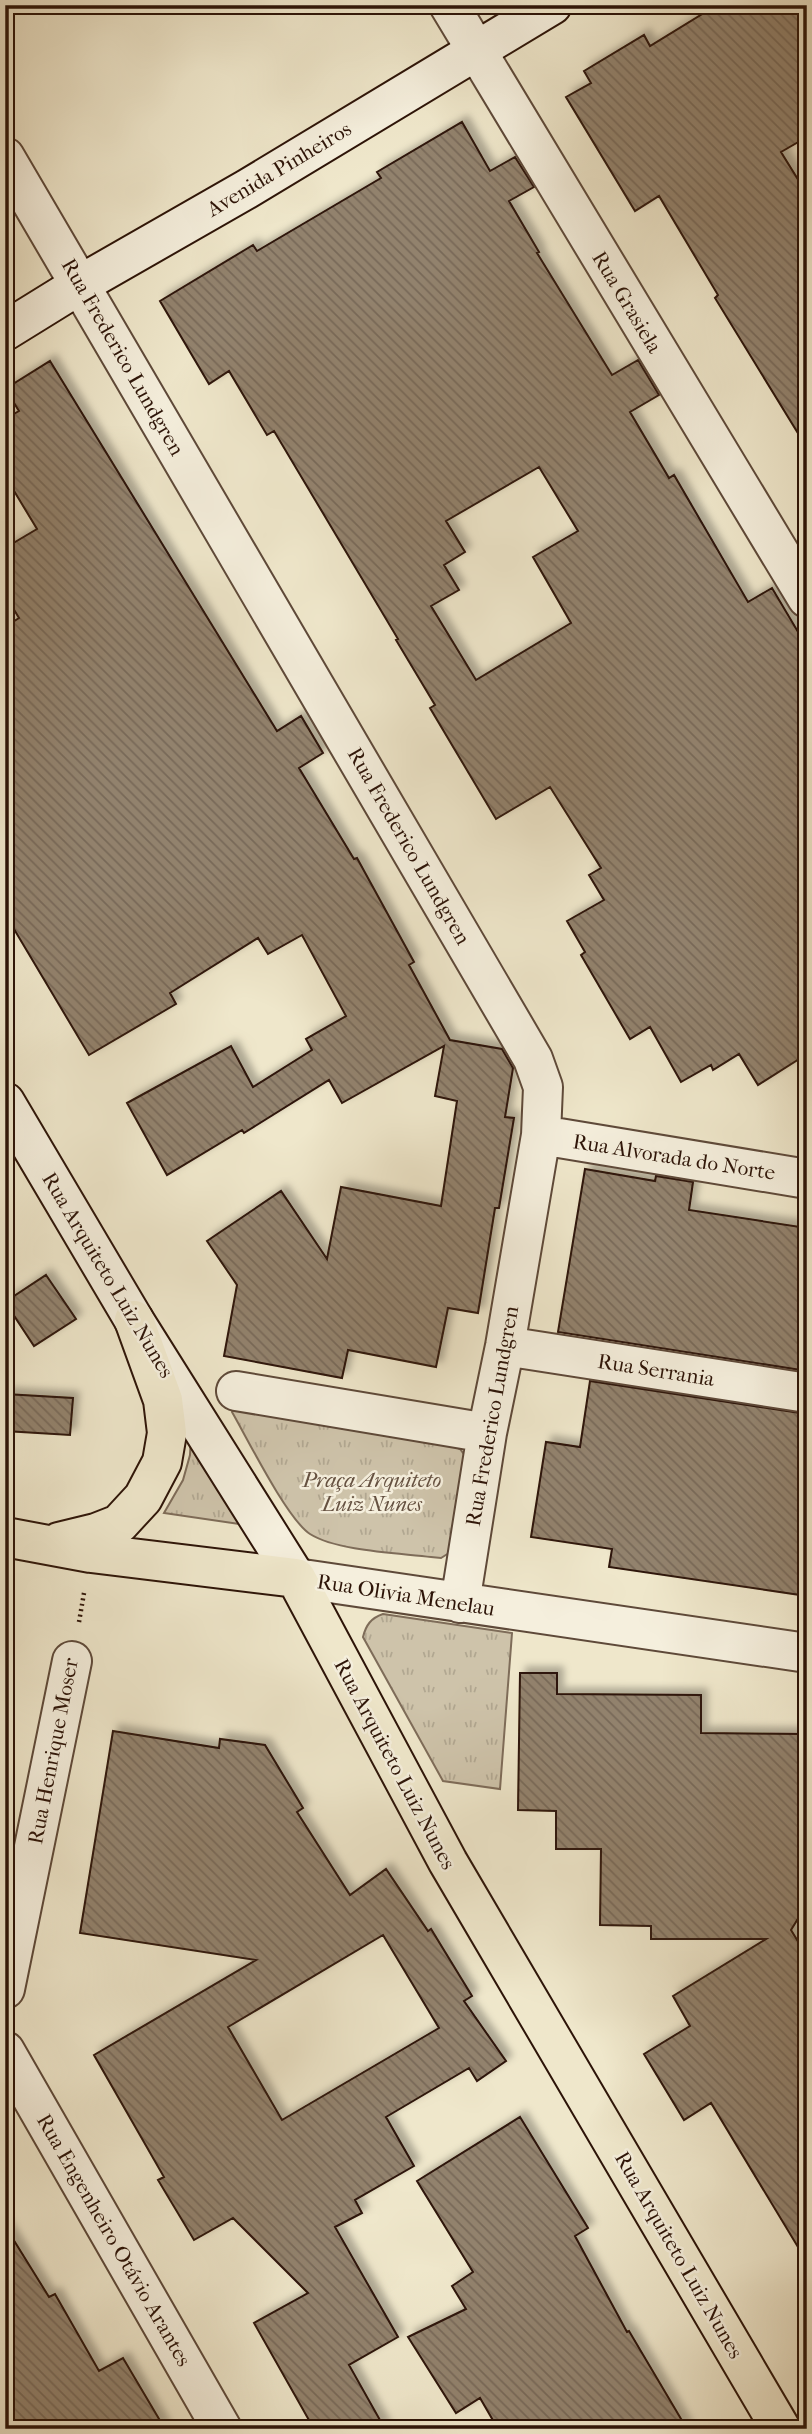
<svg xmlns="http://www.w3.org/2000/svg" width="812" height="2434" font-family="'IM FELL French Canon',serif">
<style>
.grass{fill:url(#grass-tufts);stroke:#7e6c59;stroke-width:2}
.building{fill:url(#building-back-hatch);stroke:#2d1408;stroke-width:2;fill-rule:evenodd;filter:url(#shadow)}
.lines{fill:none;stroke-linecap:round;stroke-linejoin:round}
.street-casing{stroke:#5e4939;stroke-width:42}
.secondary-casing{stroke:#2d1408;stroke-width:42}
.primary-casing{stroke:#2d1408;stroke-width:42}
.path{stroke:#2d1408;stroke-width:4.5;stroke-dasharray:2 3.5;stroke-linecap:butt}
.street{stroke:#f5efdd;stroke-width:38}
.secondary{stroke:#f5efdd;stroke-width:38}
.primary{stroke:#efe7cb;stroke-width:38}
.labels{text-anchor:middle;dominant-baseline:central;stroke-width:5;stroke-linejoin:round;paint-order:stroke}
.street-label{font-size:21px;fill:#2d1408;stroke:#f5efdd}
.park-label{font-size:21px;font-style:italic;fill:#655141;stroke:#f5efdd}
</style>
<defs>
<pattern id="grass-tufts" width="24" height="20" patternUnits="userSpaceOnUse" patternTransform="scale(1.75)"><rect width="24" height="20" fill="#cec3aa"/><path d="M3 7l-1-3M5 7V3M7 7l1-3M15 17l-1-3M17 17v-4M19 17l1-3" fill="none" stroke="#b1a791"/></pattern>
<pattern id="building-back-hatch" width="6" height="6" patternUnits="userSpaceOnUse" patternTransform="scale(1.75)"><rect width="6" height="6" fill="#92826d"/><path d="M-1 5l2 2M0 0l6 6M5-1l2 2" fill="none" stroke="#786958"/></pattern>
<filter id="shadow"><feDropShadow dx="6" dy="-6" stdDeviation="3.5" flood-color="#0004"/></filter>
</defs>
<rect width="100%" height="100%" fill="#efe7cb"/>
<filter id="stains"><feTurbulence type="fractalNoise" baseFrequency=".00286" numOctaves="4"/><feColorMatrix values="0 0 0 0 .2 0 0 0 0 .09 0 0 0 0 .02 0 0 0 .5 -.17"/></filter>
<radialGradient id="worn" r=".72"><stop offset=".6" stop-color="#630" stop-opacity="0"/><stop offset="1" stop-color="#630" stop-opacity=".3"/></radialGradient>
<path class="grass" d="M234 1409 453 1446 460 1449 466 1457 449 1553 441 1558 431 1557C398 1553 337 1551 310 1534 287 1519 247 1438 232 1412Z
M191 1437 246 1525 164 1513 183 1480 190 1455Z
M383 1614 512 1633 500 1789 443 1781 363 1637C366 1625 371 1618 383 1614Z"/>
<path class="building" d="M717 5H807V137L781 152 807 194V448L715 298 718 295 659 196 635 211 566 97 591 83 584 71 644 35 650 46Z
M462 122 490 171 515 157 534 187 509 201 539 252 537 253 612 375 638 360 659 395 630 412 669 478 674 475 748 602 772 588 807 647V1054L758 1085 739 1054 713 1070 711 1065 681 1082 650 1027 630 1039 581 955 585 952 567 921 604 900 589 875 601 868 550 787 496 819 430 708 435 705 396 640 398 639 274 431 267 435 229 371 209 384 160 301 253 245 257 251 381 178 377 172ZM539 467 578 531 533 557 571 623 476 680 431 606 459 590 444 565 465 552 446 521Z
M50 361 277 731 301 716 323 753 299 768 354 859 357 858 414 962 409 965 450 1040 502 1049 513 1068 505 1117 514 1118 499 1208H495L478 1313 448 1308 436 1367 348 1350 342 1378 224 1356 237 1285 207 1241 281 1191 327 1259 341 1187 441 1206 457 1101 435 1096 444 1046 342 1103 329 1080 244 1133 242 1130 167 1175 127 1103 231 1046 253 1087 312 1050 306 1039 346 1016 302 935 268 954 258 938 170 993 176 1004 89 1055 5 914V627L19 618 5 595V548L37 529 5 476V419L19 411 5 389Z
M585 1169 655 1181 656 1176 693 1182 689 1210 807 1228V1371L558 1332Z
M46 1275 76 1319 34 1346 5 1302Z
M590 1381 807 1414V1596L609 1567 612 1549 531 1537 546 1442 580 1447Z
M5 1394 73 1398 70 1435 5 1431Z
M520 1673H557V1694L701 1695V1733L807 1734V1904L791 1930 807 1956V2262L711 2103 684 2120 644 2054 690 2026 673 1996 766 1939H651V1926L600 1925 601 1849H556V1811L518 1810Z
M113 1731 219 1748 220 1739 265 1745 303 1808 297 1812 350 1895 386 1869 428 1931 431 1929 472 1996 464 2001 506 2061 477 2081 469 2068 386 2117 414 2166 355 2200 362 2213 335 2227 398 2337 349 2365 385 2429H314L254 2323 308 2293 233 2218 194 2240 158 2180 164 2177 94 2055 256 1960 80 1933ZM383 1935 439 2028 282 2120 228 2027Z
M520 2117 588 2228 575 2236 627 2332 629 2331 687 2429H498L480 2398 456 2413 408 2337 466 2309 452 2286 473 2272 417 2181Z
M5 2226 49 2297 55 2294 99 2371 123 2358 165 2429H20L5 2405Z"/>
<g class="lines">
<defs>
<path id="street" d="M449 5 807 598
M5 157 533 1059 543 1087 541 1135 505 1346 487 1433 460 1603
M541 1135 807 1179
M505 1346 807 1393
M236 1391 487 1433
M296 1578 807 1653
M5 1989 72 1661
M5 2051 222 2429"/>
<path id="secondary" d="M5 331 81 284 247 189 552 5
M5 1102 134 1320 296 1578"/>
<path id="primary" d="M5 1537 91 1553 296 1578 448 1862 781 2429
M59 1542 96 1533 119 1524 143 1498 162 1462 167 1433 163 1400 134 1320"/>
</defs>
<use href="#street" class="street-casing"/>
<use href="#secondary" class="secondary-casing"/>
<use href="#primary" class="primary-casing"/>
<path class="path" d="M79 1622 84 1593"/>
<use href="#street" class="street"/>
<use href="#secondary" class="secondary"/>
<use href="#primary" class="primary"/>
</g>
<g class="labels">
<g class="street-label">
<text transform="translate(279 169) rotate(-31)">Avenida Pinheiros</text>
<text transform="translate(627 302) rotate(59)">Rua Grasiela</text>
<text transform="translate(123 357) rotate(60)">Rua Frederico Lundgren</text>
<text transform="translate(409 846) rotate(60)">Rua Frederico Lundgren</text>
<text transform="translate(674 1157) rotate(9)">Rua Alvorada do Norte</text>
<text transform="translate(108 1275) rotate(59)">Rua Arquiteto Luiz Nunes</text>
<text transform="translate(656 1370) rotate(9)">Rua Serrania</text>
<text transform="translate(492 1416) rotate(-80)">Rua Frederico Lundgren</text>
<text transform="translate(406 1595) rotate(9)">Rua Olivia Menelau</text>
<text transform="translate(53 1751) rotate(-79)">Rua Henrique Moser</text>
<text transform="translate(395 1764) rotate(62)">Rua Arquiteto Luiz Nunes</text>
<text transform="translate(114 2240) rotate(60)">Rua Engenheiro Otávio Arantes</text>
<text transform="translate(679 2255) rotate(60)">Rua Arquiteto Luiz Nunes</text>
</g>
<g class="park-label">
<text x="372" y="1480">Praça Arquiteto<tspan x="372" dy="24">Luiz Nunes</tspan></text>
</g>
</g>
<rect width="812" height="2434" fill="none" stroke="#efe7cb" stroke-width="28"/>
<rect x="7" y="7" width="798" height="2420" fill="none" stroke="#2d1408" stroke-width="3.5"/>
<rect x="14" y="14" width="784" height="2406" fill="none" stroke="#2d1408" stroke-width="2"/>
<rect width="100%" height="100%" filter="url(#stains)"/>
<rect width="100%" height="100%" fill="url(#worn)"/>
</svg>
